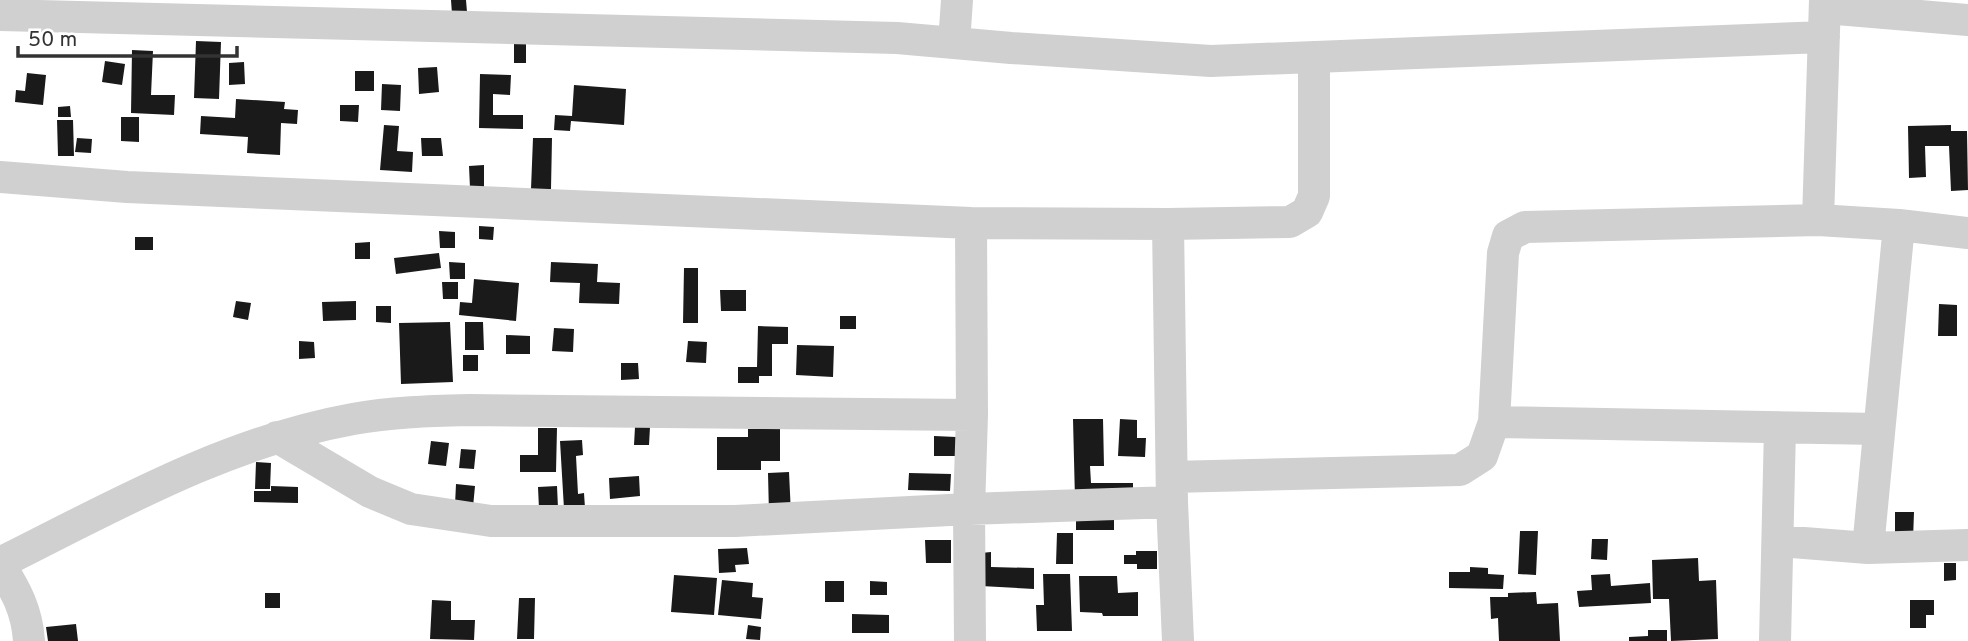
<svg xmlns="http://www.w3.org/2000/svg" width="1968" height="641" font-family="Overpass,sans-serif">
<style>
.building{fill:#1a1a1a}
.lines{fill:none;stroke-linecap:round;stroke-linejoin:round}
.minor{stroke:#d0d0d0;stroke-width:32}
</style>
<rect width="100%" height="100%" fill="#fff"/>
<path class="building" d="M451 0H466L467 12 452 14Z
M196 41 221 42 219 99 194 98Z
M514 42H526V63H514Z
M132 50 153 51 151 95H175L174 115 131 113Z
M105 61 125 64 122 85 102 82Z
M244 62 245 84 229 85V63Z
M437 67 439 92 419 94 418 68Z
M355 71H374V91H355Z
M27 73 46 75 43 105 15 102 16 90 25 91Z
M480 74 511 75 510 95 493 94V115H523V129L479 128Z
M382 84 401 85 400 111 381 110Z
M574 85 626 89 624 125 571 121 570 131 554 130 555 115 572 116Z
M236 99 285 102 284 109 298 110 297 124 281 123 280 155 247 153 248 137 200 134 201 116 235 118Z
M340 105H359L358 122 340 121Z
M70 106 71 117H58V107Z
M121 117H139V142L121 141Z
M57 120H73L74 156H58Z
M384 125 399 126 397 151 413 152 412 172 380 170Z
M1951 125V131H1967L1968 190 1951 191 1949 146H1925L1926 177 1909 178 1908 126Z
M77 138 92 139 91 153 75 152Z
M421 138H441L443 156H422Z
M533 138H552L551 189H531Z
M484 165V187L470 188 469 166Z
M479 226 494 227 493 240 479 239Z
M439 231 455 232V248H440Z
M135 237H153V250H135Z
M370 242V259H355V243Z
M439 253 441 268 396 274 394 258Z
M449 262 465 263V279H450Z
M551 262 598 264 597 282 620 283 619 304 579 303 580 283 550 282Z
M684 268H698V323H683Z
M474 279 519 283 516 321 459 315 460 302 472 303Z
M442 282H458V299H443Z
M720 290H746V311H721Z
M236 301 251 303 248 320 233 317Z
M356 301V320L323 321 322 302Z
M1939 304 1957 305V336H1938Z
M376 306H391V323L376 322Z
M840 316H856V329H840Z
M450 322 453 382 401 384 399 323Z
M465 322H483L484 350H465Z
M758 326 788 327V344H772V376H759V383H738V367H757Z
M554 328 574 329 573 352 552 351Z
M506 335 530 336V354H506Z
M299 341 314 342 315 358 299 359Z
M688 341 707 342 706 363 686 362Z
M797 345 834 346 833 377 796 375Z
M463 355H478V371H463Z
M621 363H638L639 379 621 380Z
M1073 419H1103L1104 466H1090L1091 483H1133V499L1075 500Z
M1120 419 1137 420V438H1146L1145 457 1118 456Z
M635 427H650L649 445H634Z
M538 428H557L556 472H520V455H538Z
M748 429H780V461H761V470H717V437H748Z
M934 436 956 437V456H934Z
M582 440 583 455 576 456 578 494 584 493 585 508 564 509 560 441Z
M431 441 449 443 446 466 428 464Z
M461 449 476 450 474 469 459 468Z
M256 462 271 463 270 489H255Z
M789 472 791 514H769L768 473Z
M909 473 951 474 950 491 908 490Z
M639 476 640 496 610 499 609 478Z
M456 484 475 486 473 507 455 505Z
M271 486 298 487V503L254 502V491H271Z
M557 486 558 508 539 509 538 487Z
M1076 508H1114V530H1076Z
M1895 512H1914L1913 540H1895Z
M1520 531H1538L1536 575 1518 574Z
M1057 533H1073V564H1056Z
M1592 539H1608L1607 560 1591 559Z
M925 540H951V563H926Z
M747 548 749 564 735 565 736 572 719 573 718 549Z
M1136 551H1157V569H1137V564H1124V555H1136Z
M991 552V567L1034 568V589L981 586V553Z
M1698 558 1699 581 1716 580 1718 639 1671 641 1669 599H1653L1652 560Z
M1944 563H1956V580L1944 581Z
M1470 567 1488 568V574L1504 575 1503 589 1449 588V572H1470Z
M1043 574H1070L1072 631H1037L1036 605H1044Z
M1610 574 1611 586 1650 583 1651 603 1579 607 1577 591 1592 590 1591 575Z
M674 575 717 578 714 615 671 612Z
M1079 576H1117L1118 593 1138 592V616H1103L1102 613 1080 612Z
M722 580 753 583 752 597 763 598 761 619 718 615Z
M825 581H844V602H825Z
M870 581 887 582V595H870Z
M1536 592 1537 604 1558 603 1560 641H1499L1498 618 1491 619 1490 597H1508V593Z
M265 593H280V608H265Z
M519 598H535L534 639H517Z
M432 600 451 601V620H475L474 640 430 639Z
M1910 600H1934V615H1926V628H1910Z
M852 614 889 615V633H852Z
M76 624 78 641H48L46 627Z
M748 625 761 627 760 640 746 639Z
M1648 630H1667V641H1629V637L1648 636Z"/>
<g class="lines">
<path class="minor" d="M1825 8 1968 20
M0 15 897 38 1011 48 1211 61 1824 37
M954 43 957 0
M0 177 127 187 971 223 1168 224 1290 222 1307 212 1314 196V57
M1818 220 1825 0
M1168 224 1172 502 1178 641
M1494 422 1879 429
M277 437 370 492 411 509 491 521H735L969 509 1172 502
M1172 477 1460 470 1482 456 1494 422 1503 253 1508 236 1525 227 1818 220 1899 225 1968 233
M1778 541 1868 548 1968 545
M1868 548 1899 225
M0 563C114 506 226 442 353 419 391 412 430 411 469 410L972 415
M0 565C16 591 27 610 29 641
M970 641 969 509 972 415 971 223
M1775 641 1780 428"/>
</g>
<path d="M18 46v10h219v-10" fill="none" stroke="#333333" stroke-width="3.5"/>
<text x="28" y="46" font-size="21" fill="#333333" stroke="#ffffff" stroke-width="5" paint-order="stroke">50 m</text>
</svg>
